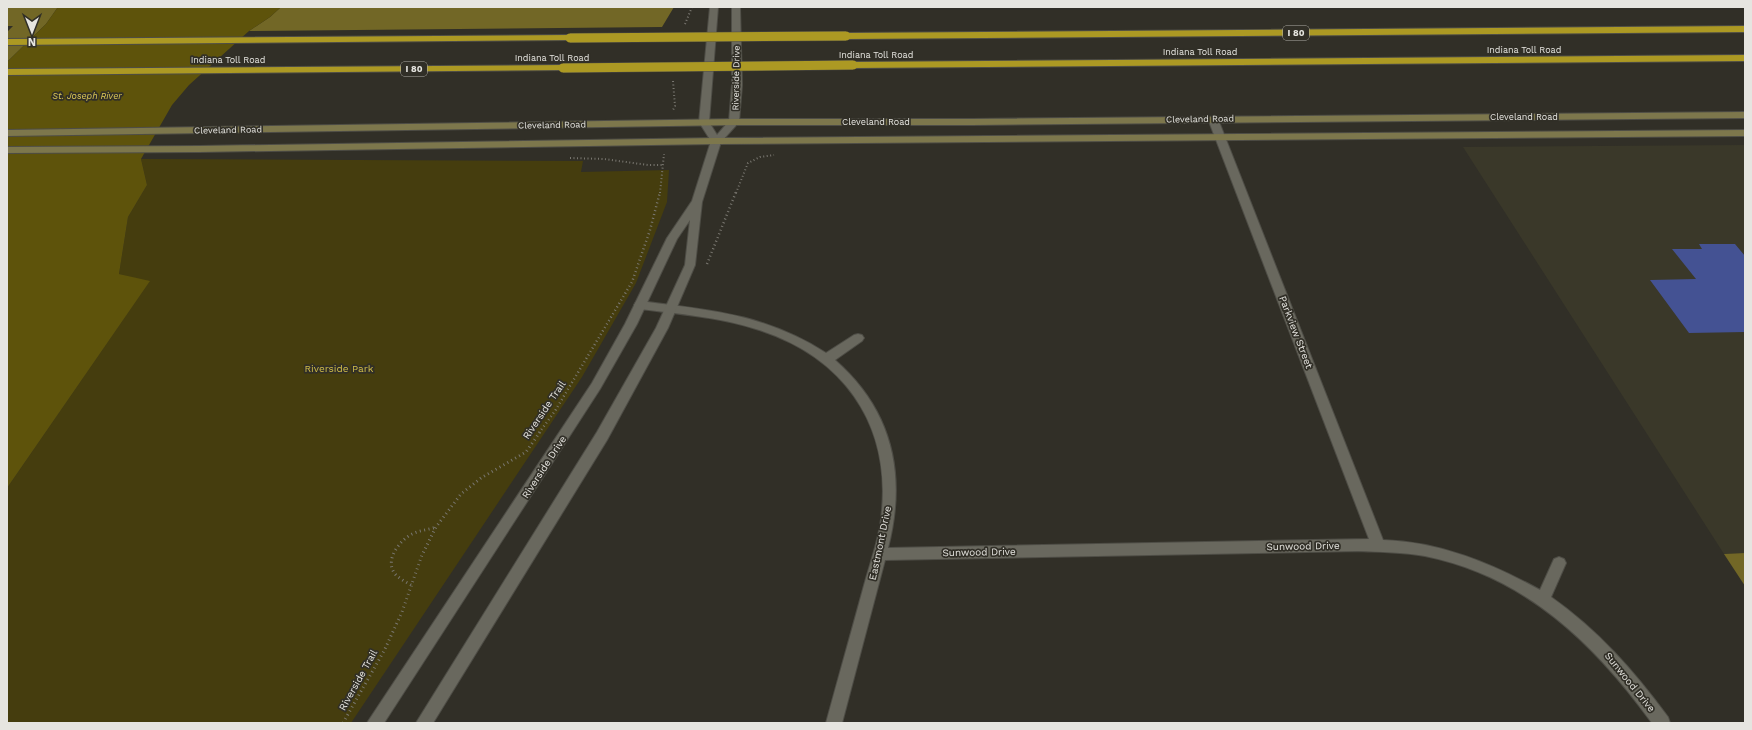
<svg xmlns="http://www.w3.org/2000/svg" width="1752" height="730" font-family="'Work Sans',sans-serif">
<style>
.built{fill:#3a3829}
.green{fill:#453d0e}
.forest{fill:#726726}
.water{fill:#5e530b}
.building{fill:#445293}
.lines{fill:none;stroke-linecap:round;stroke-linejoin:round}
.minor-casing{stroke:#4e4d46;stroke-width:2}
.tertiary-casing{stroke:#4e4d46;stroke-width:2}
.secondary-casing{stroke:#4e4d46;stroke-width:2}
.motorway-casing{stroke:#4e4d46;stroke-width:2}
.path-far2{stroke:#797770;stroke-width:2;stroke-dasharray:1 2.5;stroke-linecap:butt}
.path-far1{stroke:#797770;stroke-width:2.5;stroke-dasharray:1 3;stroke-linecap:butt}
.path{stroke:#797770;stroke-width:3;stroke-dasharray:1 3.5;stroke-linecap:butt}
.minor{fill:#69685e;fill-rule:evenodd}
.tertiary{fill:#69685e;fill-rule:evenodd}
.secondary{fill:#7d774c;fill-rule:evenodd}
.motorway{fill:#ac9923;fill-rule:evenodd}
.motorway-bridge-casing{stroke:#4e4d46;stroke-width:10;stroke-linecap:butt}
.motorway-bridge{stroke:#ac9923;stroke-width:9}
.labels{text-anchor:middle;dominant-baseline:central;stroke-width:3.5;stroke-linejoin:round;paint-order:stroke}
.shield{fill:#312f27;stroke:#b0aea8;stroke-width:1}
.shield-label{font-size:9px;font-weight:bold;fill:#e6e5e0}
.far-street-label{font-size:9px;fill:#e6e5e0;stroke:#312f27}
.far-water-label{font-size:9px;font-style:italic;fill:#e0cc57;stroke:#312f27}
.street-label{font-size:10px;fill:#e6e5e0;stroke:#312f27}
.park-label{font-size:10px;fill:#d3bf49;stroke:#312f27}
</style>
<rect width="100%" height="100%" fill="#312f27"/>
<path class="built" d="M1745 145V553L1724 554 1463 147Z"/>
<path class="green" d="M141 159 583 161 581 172 669 170 667 202 636 283 582 377 351 723H7V488L149 282 119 274 128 217 147 185Z"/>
<path class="forest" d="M7 7H58L46 24 7 62V32L13 26H7Z
M281 7H674L662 27 249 31 270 17Z
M1745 553V586L1724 554Z"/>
<path class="water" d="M58 7H281L270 17 249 31 189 85 172 105 141 159 147 185 128 217 119 274 150 281 7 488V62L46 24Z"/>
<path class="building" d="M1699 244H1735L1745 256V332L1689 333 1650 280 1696 279 1672 249H1702Z"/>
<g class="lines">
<defs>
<path id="minor" d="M1213 116 1218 119 1383 540C1440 542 1491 563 1540 590L1554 559 1559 557 1564 559 1566 563 1551 597C1598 630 1634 671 1668 717L1670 723H1652C1595 644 1525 576 1425 556 1403 552 1380 552 1358 551L885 560 842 723H826C838 678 851 634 863 589 870 563 880 537 882 510 890 421 841 355 756 329 719 317 679 314 640 309L636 308 634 305 636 302 640 301C710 310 765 314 826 353L854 335 858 334 862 335 864 338 862 341 835 360C892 410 907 474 888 548L1369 539 1208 119Z"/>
<path id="tertiary" d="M710 7H718L709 122 717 135 729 121 732 85V7H740L742 85 739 122 721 142 702 202 695 265 668 328 607 440 433 723H416L597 432 656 328 685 265 690 220 677 239 637 324 600 389 384 723H367L592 383 625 324 667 238 692 201 711 141 699 122Z"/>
<path id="secondary" d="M1745 112V118L972 125H734L7 136V130L734 119H972Z
M1745 130V136L716 144 199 152 7 153V147L199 146 716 138Z"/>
<path id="motorway" d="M1745 26V32L846 39 842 36 846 33Z
M570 35 574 38 573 40 7 45V39Z
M1745 55V61L853 68 849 65 853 62Z
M563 65 566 66 567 68 566 70 7 75V69Z"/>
</defs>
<use href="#minor" class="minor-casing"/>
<use href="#tertiary" class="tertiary-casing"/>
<use href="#secondary" class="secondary-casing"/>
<use href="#motorway" class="motorway-casing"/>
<path class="path-far2" d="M685 24 692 7
M673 81 675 106 673 110
M570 158 604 159 648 165H663
M660 193 664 154
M736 193 748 163 760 157 774 155"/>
<path class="path-far1" d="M707 264 736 192
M539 433 555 411 632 282 650 230 660 192"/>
<path class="path" d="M411 585C406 582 400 579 396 575 383 561 400 540 412 534 420 530 428 530 436 527
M343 723 384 651 402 612 422 555 436 527 461 494 481 478 526 452 540 432"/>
<use href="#minor" class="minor"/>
<use href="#tertiary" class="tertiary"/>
<use href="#secondary" class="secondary"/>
<use href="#motorway" class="motorway"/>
<defs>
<path id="motorway-bridge" d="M570 38 846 36
M563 68 853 65"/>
</defs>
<use href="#motorway-bridge" class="motorway-bridge-casing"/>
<use href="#motorway-bridge" class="motorway-bridge"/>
</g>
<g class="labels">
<g class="shield">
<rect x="1283" y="26" width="26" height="14" rx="3"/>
<rect x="401" y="62" width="26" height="14" rx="3"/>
</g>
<g class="shield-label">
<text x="1296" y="33">I 80</text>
<text x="414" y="69">I 80</text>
</g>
<g class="far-street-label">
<text x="1524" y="50">Indiana Toll Road</text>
<text x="1200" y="52">Indiana Toll Road</text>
<text x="876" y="55">Indiana Toll Road</text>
<text x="552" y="58">Indiana Toll Road</text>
<text x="228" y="60">Indiana Toll Road</text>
<text transform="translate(736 78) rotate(-89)">Riverside Drive</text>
<text x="1524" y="117">Cleveland Road</text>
<text transform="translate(1200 119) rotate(-1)">Cleveland Road</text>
<text x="876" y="122">Cleveland Road</text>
<text transform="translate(552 125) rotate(-1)">Cleveland Road</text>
<text transform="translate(228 130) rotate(-1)">Cleveland Road</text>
</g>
<g class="far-water-label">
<text x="87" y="96">St. Joseph River</text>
</g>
<g class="street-label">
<text transform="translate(1296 332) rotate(69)">Parkview Street</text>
<text transform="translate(544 410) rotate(-56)">Riverside Trail</text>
<text transform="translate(544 467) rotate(-57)">Riverside Drive</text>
<text transform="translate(880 543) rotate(-78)">Eastmont Drive</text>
<text transform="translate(1303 546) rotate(-1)">Sunwood Drive</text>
<text transform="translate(979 552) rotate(-1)">Sunwood Drive</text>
<text transform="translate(358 680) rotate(-61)">Riverside Trail</text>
<text transform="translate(1630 682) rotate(51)">Sunwood Drive</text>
</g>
<g class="park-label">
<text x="339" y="368">Riverside Park</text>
</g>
</g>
<rect width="1752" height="730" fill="none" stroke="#e6e5e0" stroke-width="16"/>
<g transform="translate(32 32) rotate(180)" stroke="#312f27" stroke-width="3" paint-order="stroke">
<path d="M0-3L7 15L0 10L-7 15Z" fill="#e6e5e0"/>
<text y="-6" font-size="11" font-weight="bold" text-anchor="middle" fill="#e6e5e0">N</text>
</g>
</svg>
